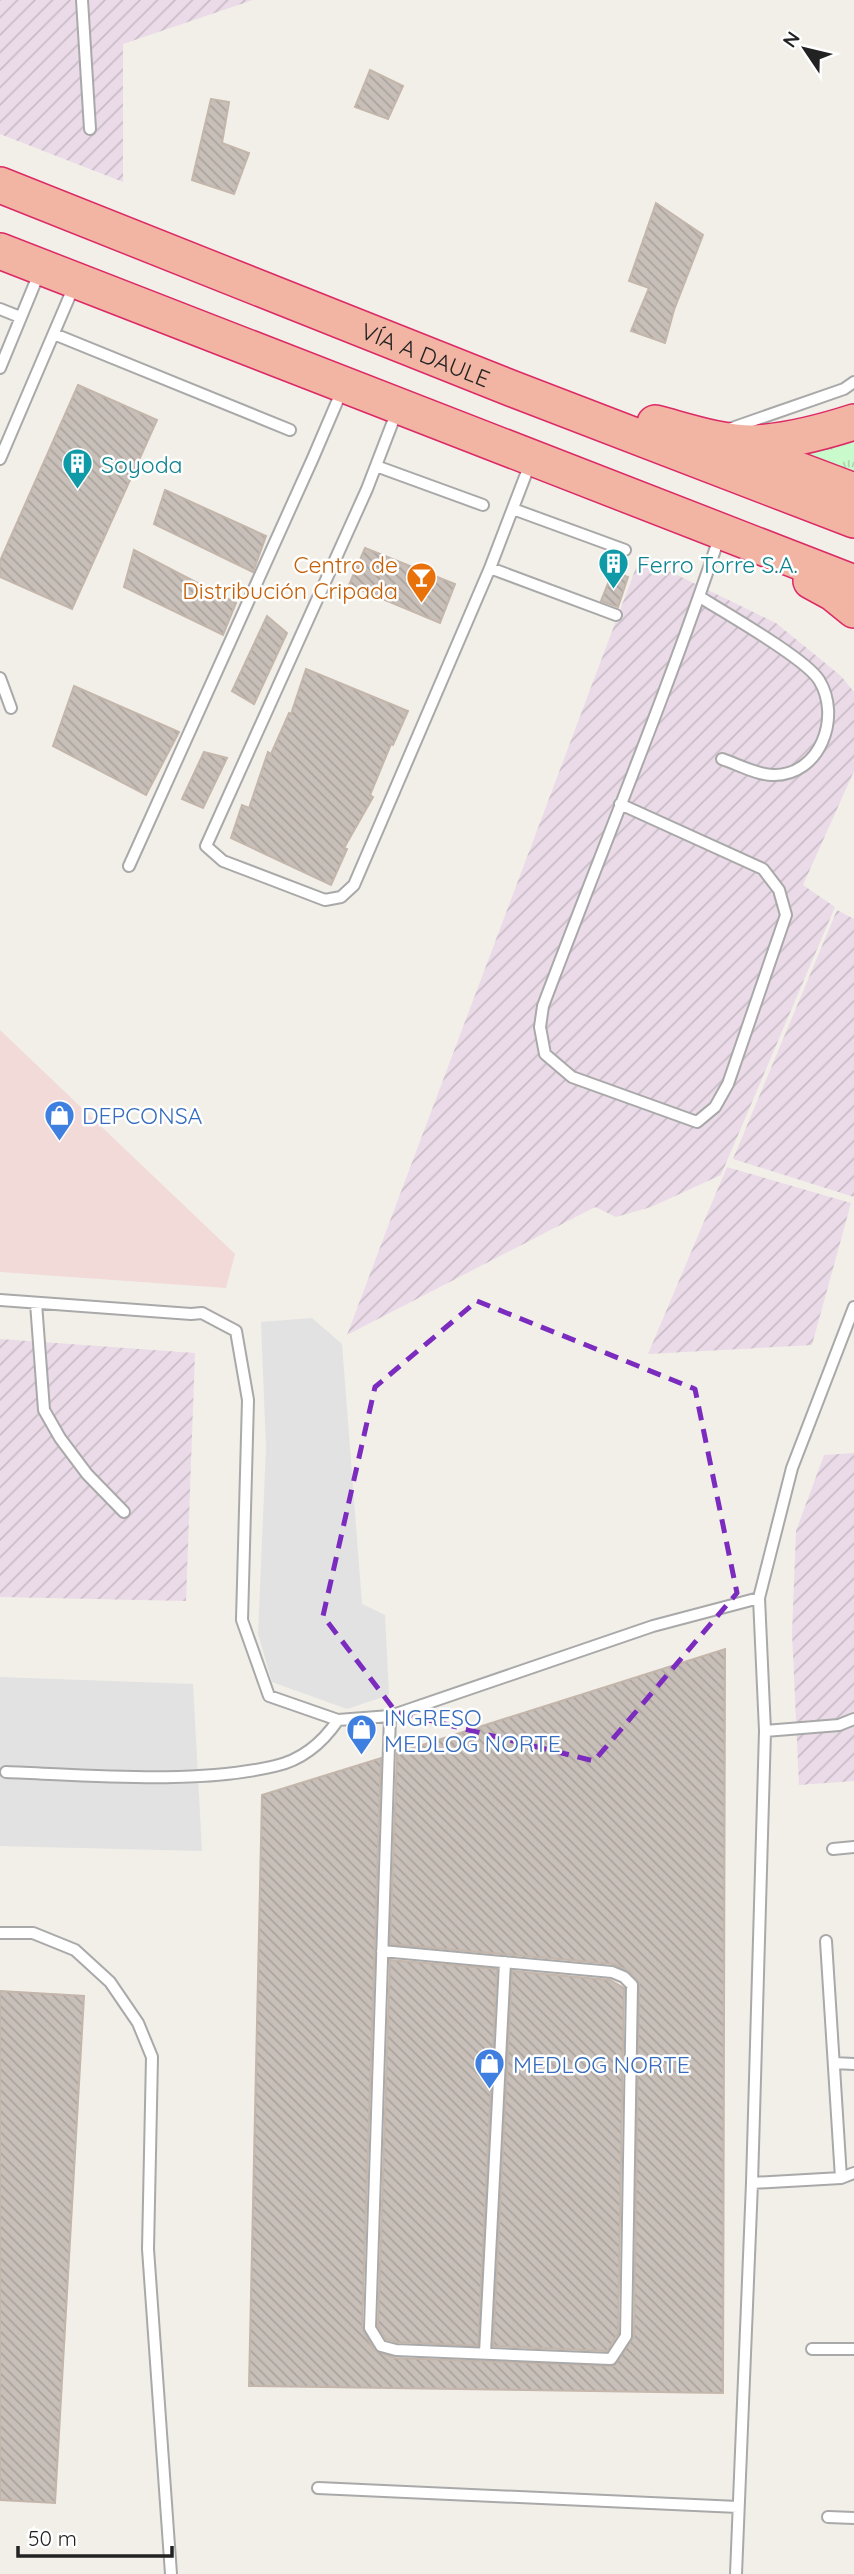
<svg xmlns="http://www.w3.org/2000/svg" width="854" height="2574" font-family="Quicksand,sans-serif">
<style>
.commercial{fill:#f2dad9}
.industrial{fill:url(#industrial-furrows)}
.park{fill:url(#park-tufts)}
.parking{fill:#e2e2e2}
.building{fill:url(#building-back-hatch);stroke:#c4b6ab;stroke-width:2}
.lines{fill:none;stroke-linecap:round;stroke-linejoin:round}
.service-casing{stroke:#a9a9a9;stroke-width:14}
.trunk-casing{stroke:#dc2a67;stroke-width:38}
.service{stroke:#fff;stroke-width:10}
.trunk{stroke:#f2b4a3;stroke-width:35}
.marked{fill:none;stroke:#7b2cbf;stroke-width:5;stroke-dasharray:14 9;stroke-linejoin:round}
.labels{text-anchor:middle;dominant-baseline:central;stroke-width:5;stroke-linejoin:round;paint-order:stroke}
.street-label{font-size:23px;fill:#222;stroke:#fff}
.culture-label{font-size:23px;fill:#0d838f;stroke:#fff;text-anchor:start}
.food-label{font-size:23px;fill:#c56008;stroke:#fff;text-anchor:end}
.shop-label{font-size:23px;fill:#366cbe;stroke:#fff;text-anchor:start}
</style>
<defs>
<pattern id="industrial-furrows" width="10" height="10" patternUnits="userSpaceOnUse" patternTransform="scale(1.75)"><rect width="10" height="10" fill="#ebdbe8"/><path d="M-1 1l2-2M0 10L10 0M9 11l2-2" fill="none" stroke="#c9bcc7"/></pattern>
<pattern id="park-tufts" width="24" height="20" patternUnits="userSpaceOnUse" patternTransform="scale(1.75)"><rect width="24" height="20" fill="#c8facc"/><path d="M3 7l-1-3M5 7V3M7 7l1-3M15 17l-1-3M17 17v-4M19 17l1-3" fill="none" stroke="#acd6af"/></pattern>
<pattern id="building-back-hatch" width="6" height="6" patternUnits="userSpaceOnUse" patternTransform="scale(1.75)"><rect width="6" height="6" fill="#c7bfb8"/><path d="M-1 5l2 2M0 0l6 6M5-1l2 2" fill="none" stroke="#aba49e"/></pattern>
</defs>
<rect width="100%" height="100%" fill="#f2efe9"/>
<path class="commercial" d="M0 1030 235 1254 226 1288 0 1272Z"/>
<path class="industrial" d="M0 0H253L123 44V182L0 134Z
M640 557 776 623 841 676 854 692V771L803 885 835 907 721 1175 651 1207 616 1217 595 1207 347 1335Z
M837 910 854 919V1197L733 1159Z
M727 1167 851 1203 812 1345 648 1354Z
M0 1339 195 1353 186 1601 0 1597Z
M854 1453V1781L799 1785 792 1633 796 1531 824 1455Z"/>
<path class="park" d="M854 435V482L764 449Z"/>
<path class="parking" d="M312 1318 342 1344 362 1604 385 1615 389 1695 347 1709 272 1682 258 1634 266 1448 261 1322Z
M0 1677 193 1684 202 1851 0 1846Z"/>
<path class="building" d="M370 70 403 86 388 119 355 107Z
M211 99 229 102 222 143 249 153 234 194 192 180Z
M656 203 703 235 674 310 665 343 631 331 649 288 629 281Z
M78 385 157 420 72 609 0 577V561Z
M165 490 266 536 253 572 154 524Z
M365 548 455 584 440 623 349 585Z
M134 550 236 603 223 635 124 587Z
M613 571 628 577 618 607 601 601Z
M267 616 287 633 254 704 232 691Z
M306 669 408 711 393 745 391 744 370 795 373 797 344 848 347 849 331 885 231 838 242 805 249 808 268 752 271 754 289 713 291 714Z
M74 686 179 732 146 795 53 746Z
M204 752 227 758 203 808 182 799Z
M725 1649 723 2393 249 2386 262 1795 381 1758 362 2328 374 2350 395 2358 614 2366 634 2336 639 1983 629 1971 613 1964 390 1944 397 1753Z
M390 1960 497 1969 478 2346 397 2342 386 2339 378 2326Z
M512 1971 610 1980 624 1988 618 2334 607 2351 493 2346Z
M0 1991 84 1996 55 2503 0 2500Z"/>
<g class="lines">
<defs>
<path id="service" d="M82 0 90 129
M0 309 20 317
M54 334 290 430
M0 368 40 271
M397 411 367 489 206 846 223 861 325 900 341 897 354 885 490 568 531 461
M729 429 844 389 854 382
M0 459 74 286
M376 466 483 505
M513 509 625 550
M490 568 616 615
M700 597C725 613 805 658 819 680 842 717 820 776 773 775 757 775 737 764 722 759
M0 678 11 708
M620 804 763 869 779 890 786 915 728 1084 715 1107 697 1122 572 1077 545 1054 540 1027 543 1006C602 849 667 694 720 535
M129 866 313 458 343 388
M0 1300 191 1314 202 1313 236 1331 248 1400 242 1620 269 1696 338 1720 390 1716 653 1626 759 1598
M36 1303 44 1410 60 1438 87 1474 124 1512
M765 1731 839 1725 854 1719
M6 1772C88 1775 195 1785 275 1766 302 1760 323 1742 338 1720
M833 1849 854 1847
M0 1933H33L75 1950 110 1982 138 2023 152 2057 148 2249 171 2574
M826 1941 841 2178
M382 1951 612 1972 624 1977 632 1985 626 2336 611 2359 396 2350 381 2346 370 2328 390 1716
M834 2063 854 2064
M752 2183 841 2178 854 2173
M812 2349H854
M485 2353 505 1962
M318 2488 738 2507
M828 2517 854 2518
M736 2574 752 2183 765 1731 759 1598 792 1468 854 1307"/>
<g id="trunk">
<path id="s1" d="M0 185 513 389 854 520"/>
<path d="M0 251 854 583"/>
<path d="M655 423C686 431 720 443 752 443 785 442 823 432 854 422"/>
<path d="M735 446 854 491"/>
<path d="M811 581 833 593 854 610"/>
</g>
</defs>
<use href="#service" class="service-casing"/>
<use href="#trunk" class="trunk-casing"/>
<use href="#service" class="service"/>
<use href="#trunk" class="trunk"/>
</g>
<path class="marked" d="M477 1301 695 1389 737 1593 594 1761 396 1712 323 1616 375 1387Z"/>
<defs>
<symbol id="building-pin" viewBox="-11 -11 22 30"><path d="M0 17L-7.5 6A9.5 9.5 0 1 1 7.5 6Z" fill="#0f9aa8" stroke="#fff"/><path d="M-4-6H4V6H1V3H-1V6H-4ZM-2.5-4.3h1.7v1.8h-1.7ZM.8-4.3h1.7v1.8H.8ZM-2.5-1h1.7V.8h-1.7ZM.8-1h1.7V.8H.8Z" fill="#fff"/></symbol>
<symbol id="bar-pin" viewBox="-11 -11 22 30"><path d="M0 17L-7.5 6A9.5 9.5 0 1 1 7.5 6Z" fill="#e8710a" stroke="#fff"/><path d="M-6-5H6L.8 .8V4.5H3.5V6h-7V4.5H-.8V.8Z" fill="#fff"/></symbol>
<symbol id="shop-pin" viewBox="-11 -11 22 30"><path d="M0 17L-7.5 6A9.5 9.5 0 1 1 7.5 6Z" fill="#3f7fe0" stroke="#fff"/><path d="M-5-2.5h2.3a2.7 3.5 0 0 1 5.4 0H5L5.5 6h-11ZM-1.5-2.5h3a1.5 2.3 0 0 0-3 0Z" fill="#fff"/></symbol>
</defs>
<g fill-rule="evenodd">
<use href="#building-pin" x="60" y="446" width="35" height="47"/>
<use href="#building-pin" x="596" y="546" width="35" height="47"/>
<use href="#bar-pin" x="404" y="560" width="35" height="47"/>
<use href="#shop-pin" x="42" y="1098" width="35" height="47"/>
<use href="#shop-pin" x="344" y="1712" width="35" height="47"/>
<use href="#shop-pin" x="472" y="2046" width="35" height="47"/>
</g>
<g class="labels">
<g class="street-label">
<text stroke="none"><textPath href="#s1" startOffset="458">VÍA A DAULE</textPath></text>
</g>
<g class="culture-label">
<text x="101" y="464">Soyoda</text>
<text x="637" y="564">Ferro Torre S.A.</text>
</g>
<g class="food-label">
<text x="398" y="564">Centro de<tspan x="398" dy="26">Distribución Cripada</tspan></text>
</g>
<g class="shop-label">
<text x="82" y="1115">DEPCONSA</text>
<text x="384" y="1717">INGRESO<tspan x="384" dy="26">MEDLOG NORTE</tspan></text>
<text x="513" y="2064">MEDLOG NORTE</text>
</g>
</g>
<g transform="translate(805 49) rotate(305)" stroke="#ffffff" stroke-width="5" paint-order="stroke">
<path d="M0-5L12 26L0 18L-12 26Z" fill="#222222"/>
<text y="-10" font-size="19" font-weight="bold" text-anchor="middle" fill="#222222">N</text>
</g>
<path d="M18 2546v10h154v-10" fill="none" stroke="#222222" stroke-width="3.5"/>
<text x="28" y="2546" font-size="21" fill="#222222" stroke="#ffffff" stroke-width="5" paint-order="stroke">50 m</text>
</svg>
